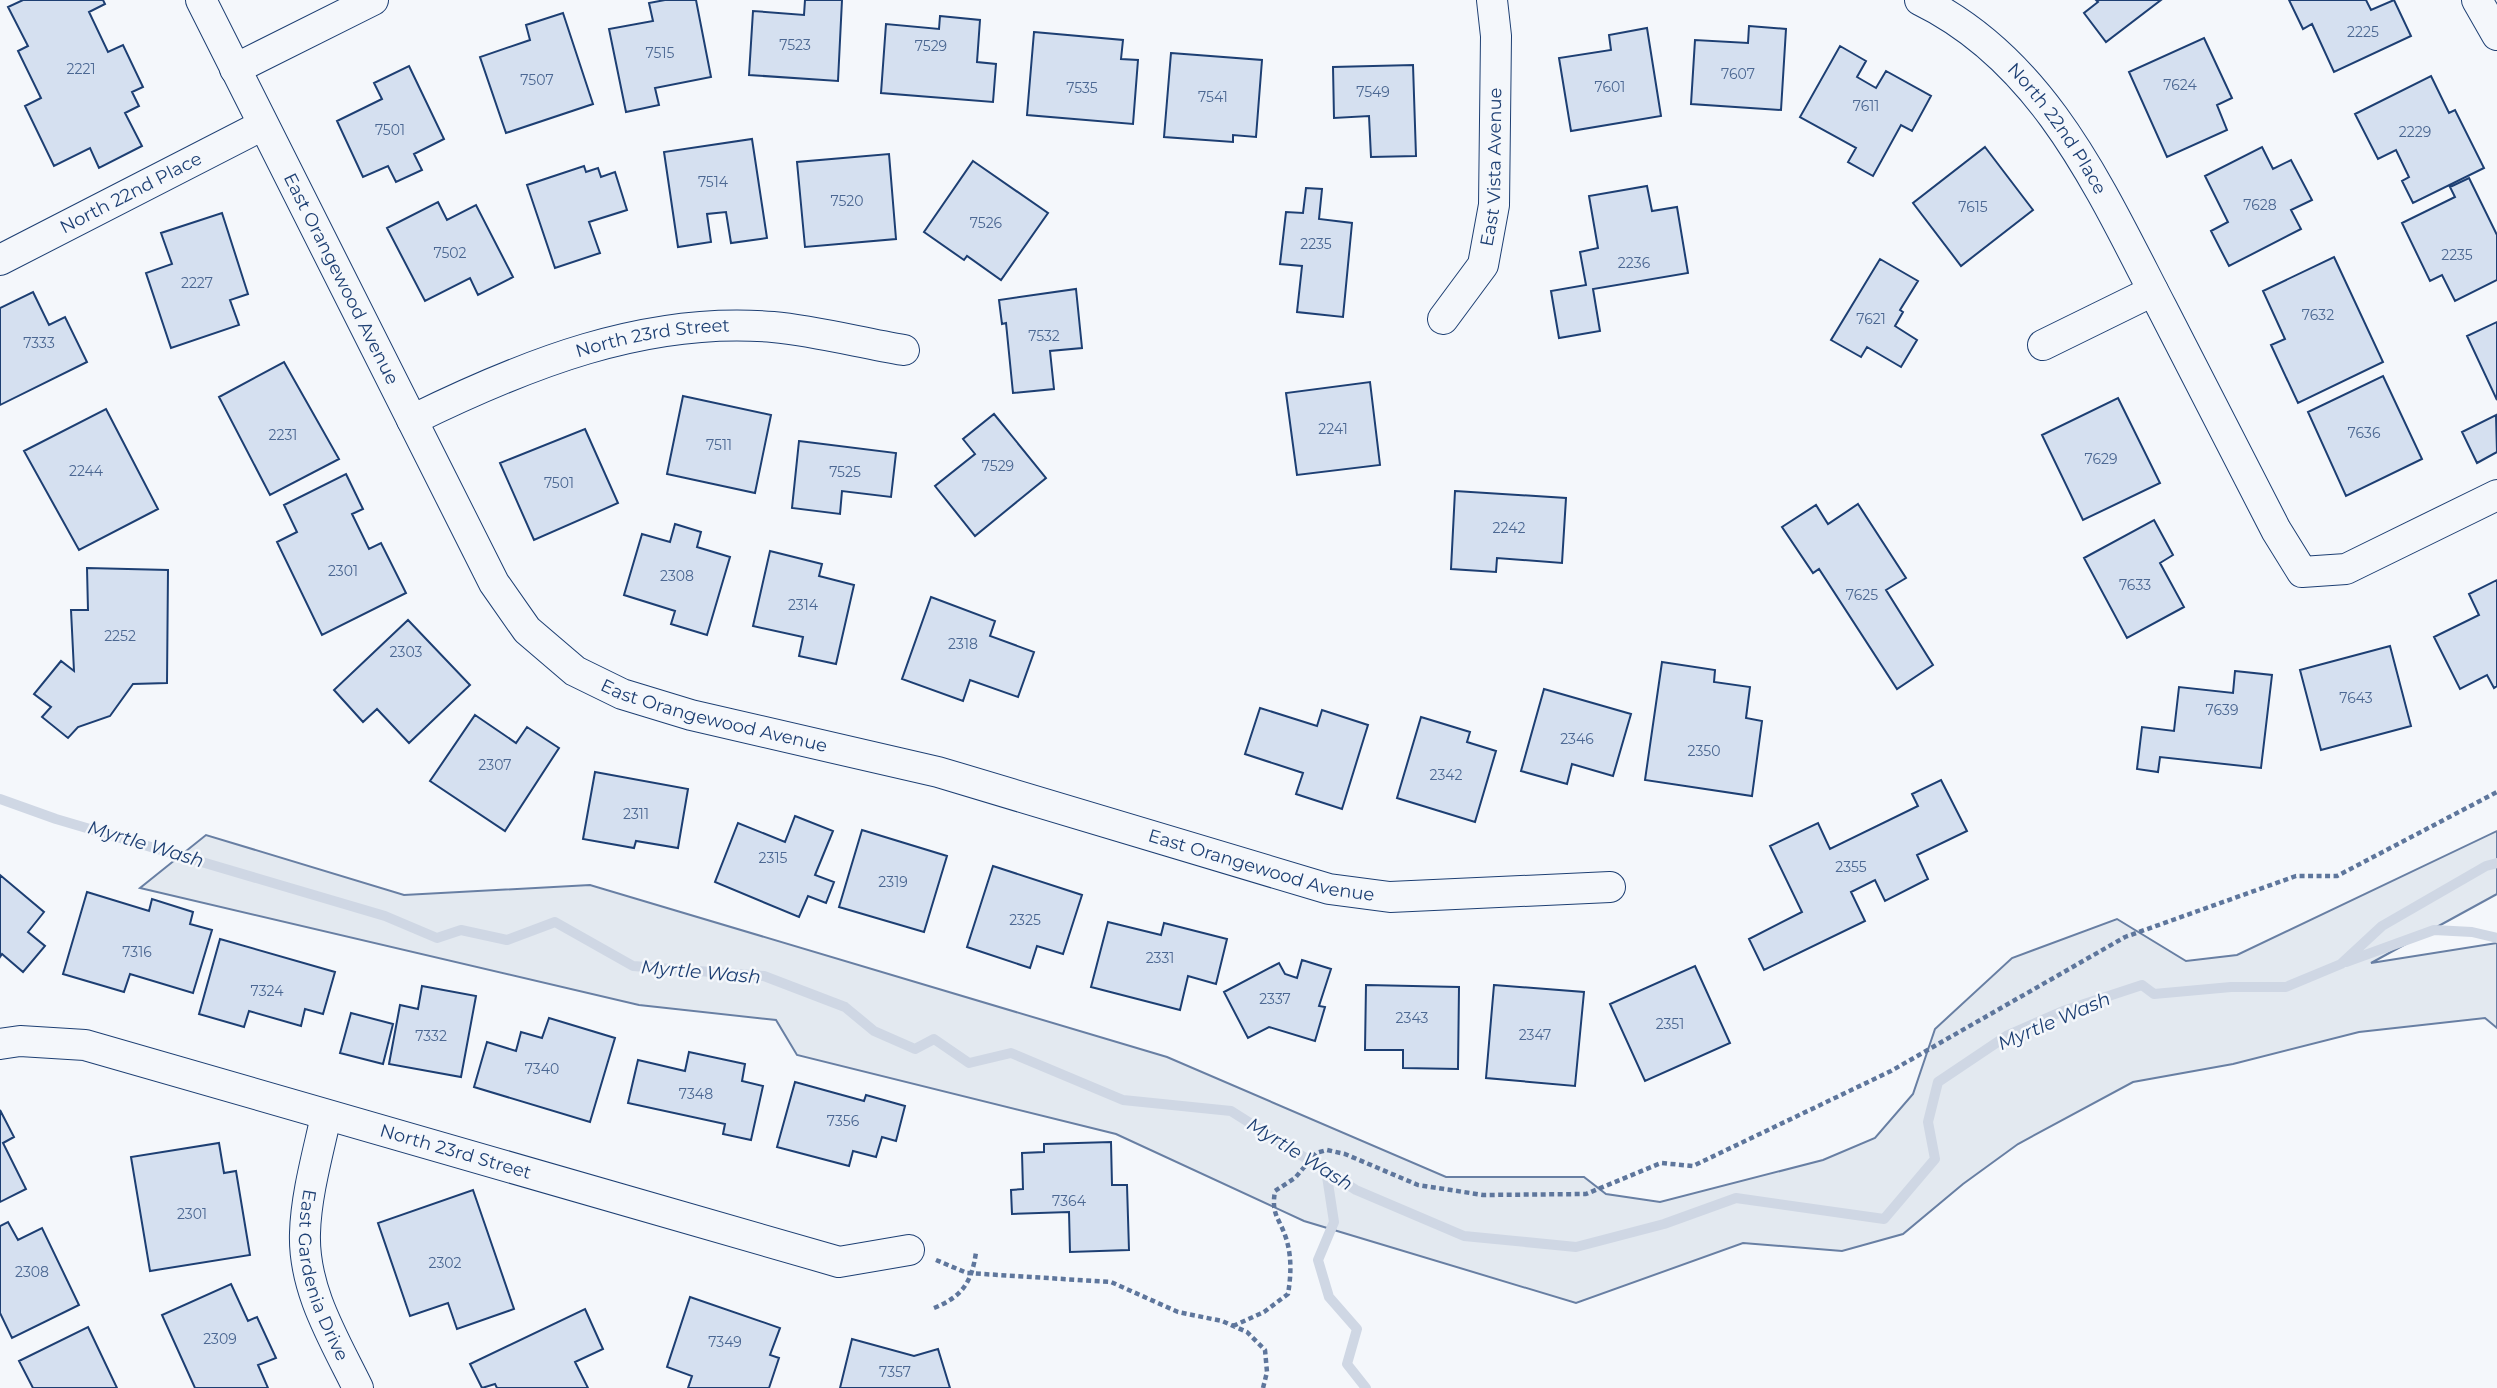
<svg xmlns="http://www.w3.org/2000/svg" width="2497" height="1388" font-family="Montserrat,sans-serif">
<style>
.green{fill:#e3e9f0;stroke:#687fa3;stroke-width:2}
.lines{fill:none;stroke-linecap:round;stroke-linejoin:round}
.stream{stroke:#cfd7e4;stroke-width:10}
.building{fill:#d5e0f0;stroke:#1d3f73;stroke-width:2}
.minor-casing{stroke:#1d3f73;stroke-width:32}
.path{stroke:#5e769c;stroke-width:4.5;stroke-dasharray:5 3.5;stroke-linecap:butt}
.minor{stroke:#f4f7fb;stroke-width:30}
.labels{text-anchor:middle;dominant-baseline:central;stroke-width:5;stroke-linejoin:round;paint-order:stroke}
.number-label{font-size:14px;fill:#4b6792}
.street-label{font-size:18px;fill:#1d3f73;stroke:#f4f7fb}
.water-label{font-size:19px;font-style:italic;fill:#1d3f73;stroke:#f4f7fb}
</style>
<rect width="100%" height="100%" fill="#f4f7fb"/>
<path class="green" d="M2497 831V894L2371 963 2497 943V1028L2485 1018 2359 1032 2233 1064 2133 1082 2018 1144 1963 1184 1903 1234 1842 1251 1743 1243 1576 1303 1304 1221 1116 1134 797 1055 776 1020 639 1005 140 888 206 835 404 895 590 885 1167 1057 1446 1177H1584L1606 1194 1660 1202 1823 1160 1875 1138 1913 1094 1935 1029 2012 958 2117 919 2186 961 2237 955Z"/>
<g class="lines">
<path class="stream" d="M0 799 56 819 385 916 437 938 461 930 507 940 555 922 633 966 764 976 845 1007 874 1031 915 1049 934 1039 969 1063 1011 1053 1123 1100 1231 1111 1356 1190 1464 1236 1576 1247 1664 1224 1736 1198 1884 1219 1935 1159 1928 1122 1938 1082 2008 1035 2063 1011 2142 985 2154 994 2231 987H2286L2341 964 2382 926 2486 866 2497 863
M2346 962 2434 930 2472 932 2497 938
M1326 1170 1334 1222 1318 1260 1329 1297 1357 1329 1347 1364 1366 1388"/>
</g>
<path class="building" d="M23 0H103L105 4 89 12 108 52 123 45 143 87 132 92 139 106 125 113 142 146 99 168 90 148 54 166 25 106 41 98 18 51 28 46 8 7Z
M665 0H696L711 77 655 88 659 105 626 112 609 29 653 21 649 3Z
M805 0H842L838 81 749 75 753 11 804 15Z
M2096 0H2161L2106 42 2084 13 2098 2Z
M2289 0H2366L2371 10 2394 0 2411 36 2334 72 2312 24 2303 29Z
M563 13 593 104 506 133 480 57 530 40 526 25Z
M940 16 980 20 977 62 996 64 993 102 881 93 886 24 939 29Z
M1749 26 1786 29 1781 110 1691 104 1695 40 1748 43Z
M1647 28 1661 116 1571 131 1559 58 1611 50 1609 35Z
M1034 32 1123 40 1121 59 1138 60 1133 124 1027 115Z
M2204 38 2232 98 2217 105 2227 130 2167 157 2129 72Z
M1840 46 1866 61 1857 77 1876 88 1886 71 1931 96 1912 131 1901 125 1873 176 1848 162 1856 148 1800 117Z
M1171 53 1262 60 1256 137 1233 135V142L1164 137Z
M1413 65 1416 156 1371 157 1369 116 1334 118 1333 67Z
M409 66 444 139 414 154 422 170 396 182 388 166 363 177 337 121 382 99 374 83Z
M2431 76 2449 113 2455 110 2484 168 2413 203 2402 181 2409 177 2396 150 2378 159 2355 114Z
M752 139 767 238 731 243 726 212 707 214 711 242 678 247 664 152Z
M1985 147 2033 210 1961 266 1913 203Z
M2262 147 2273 169 2291 160 2312 200 2291 210 2301 229 2229 266 2211 231 2228 222 2205 176Z
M889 154 896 239 805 247 797 162Z
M973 161 1048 213 1001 280 967 256 964 260 924 232Z
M584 166 586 172 598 168 601 177 615 172 627 210 589 222 600 253 555 268 527 185Z
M2469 178 2497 235V280L2455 301 2442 275 2430 281 2402 223 2455 197 2450 187Z
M1647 186 1652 211 1677 207 1688 273 1593 289 1600 331 1559 338 1551 291 1586 285 1580 252 1598 248 1589 196Z
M1306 188 1322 189 1319 219 1352 223 1343 317 1297 312 1302 266 1280 264 1286 212 1303 213Z
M438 202 447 220 476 205 513 277 478 295 470 278 425 301 387 228Z
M222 213 248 294 230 300 239 325 171 348 146 273 172 264 161 233Z
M2334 257 2383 362 2298 403 2271 345 2285 339 2263 291Z
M1880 259 1918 281 1900 310 1903 312 1895 326 1917 340 1901 367 1867 347 1861 357 1831 340Z
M1076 289 1082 348 1050 351 1054 389 1013 393 1006 323 1002 324 999 300Z
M33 292 49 325 65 317 87 362 0 405V308Z
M2497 322V400L2467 336Z
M284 362 339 459 270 495 219 397Z
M2383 376 2422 459 2346 496 2308 412Z
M1370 382 1380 465 1297 475 1286 393Z
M683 396 771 415 755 493 667 474Z
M2118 398 2160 483 2083 520 2042 435Z
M106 409 158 509 79 550 24 451Z
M994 414 1046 478 975 536 935 486 975 454 963 439Z
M2496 415 2497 452 2477 463 2462 432Z
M585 429 618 503 534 540 500 463Z
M799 441 896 453 891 497 842 491 840 514 792 508Z
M346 474 363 509 352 514 369 549 381 543 406 593 322 635 277 542 297 532 284 505Z
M1455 491 1566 498 1562 563 1497 558 1496 572 1451 569Z
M1858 504 1906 578 1886 590 1933 665 1897 689 1819 569 1813 573 1782 527 1816 505 1828 524Z
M2154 520 2173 555 2160 563 2184 607 2127 638 2084 558Z
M675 524 701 532 697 547 730 557 707 635 671 624 675 611 624 595 642 534 670 542Z
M770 551 822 564 819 576 854 585 836 664 799 656 803 637 753 626Z
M87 568 168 570 167 683 133 684 110 716 78 727 68 738 42 717 51 707 34 694 61 661 74 671 71 610H88Z
M2497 580V686L2494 688 2487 675 2460 689 2434 637 2479 615 2469 594Z
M931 597 995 621 990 636 1034 652 1018 697 970 680 963 701 902 679Z
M408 620 470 685 409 743 377 709 363 722 334 690Z
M2390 646 2411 726 2321 750 2300 670Z
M1662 662 1715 670 1714 682 1750 687 1746 718 1762 721 1752 796 1645 780Z
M2235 671 2272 675 2261 768 2160 757 2158 772 2137 769 2142 727 2174 731 2179 687 2233 693Z
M1544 689 1631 714 1613 776 1572 764 1567 784 1521 771Z
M1260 708 1317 726 1322 710 1368 725 1342 809 1296 794 1303 773 1245 754Z
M475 715 516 743 527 727 559 748 505 831 430 781Z
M1421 717 1470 732 1467 742 1496 751 1475 822 1397 798Z
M595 772 688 789 678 848 636 841 634 848 583 839Z
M1941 780 1967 831 1917 855 1928 879 1885 901 1875 880 1851 892 1865 921 1764 970 1749 939 1802 912 1770 846 1818 823 1830 849 1918 806 1912 794Z
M795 816 833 831 815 875 834 882 826 903 808 896 799 917 715 882 738 823 785 842Z
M862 830 947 856 924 932 839 907Z
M993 866 1082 895 1063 954 1037 946 1030 968 967 947Z
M0 875 44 912 28 932 45 946 23 972 2 954 0 957Z
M87 892 149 911 152 899 193 912 190 924 212 930 193 993 130 974 124 992 63 974Z
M1108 922 1161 935 1164 923 1227 939 1216 984 1188 976 1180 1010 1091 987Z
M220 939 335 972 323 1014 305 1009 301 1026 249 1011 244 1027 199 1014Z
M1302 960 1331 969 1319 1006 1325 1007 1315 1041 1269 1027 1248 1038 1224 992 1279 963 1285 974 1297 978Z
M1695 966 1730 1043 1645 1081 1610 1004Z
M1366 985 1459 987 1458 1069 1403 1068V1050H1365Z
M1494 985 1584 992 1575 1086 1486 1078Z
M422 986 476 996 461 1077 389 1064 400 1005 418 1009Z
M351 1013 393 1024 383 1064 340 1053Z
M549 1018 615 1038 590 1122 474 1087 487 1042 516 1051 521 1032 542 1038Z
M689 1052 745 1064 742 1081 763 1086 751 1140 723 1134 725 1124 628 1103 638 1060 685 1071Z
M795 1082 864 1101 866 1095 905 1106 896 1141 882 1137 876 1157 853 1151 849 1166 777 1147Z
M0 1110 14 1137 3 1143 26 1189 0 1202Z
M1111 1142 1112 1185H1127L1129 1250 1070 1252 1069 1212 1012 1214 1011 1190 1023 1189 1022 1153 1044 1152V1144Z
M219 1143 224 1173 236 1171 250 1255 150 1271 131 1157Z
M473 1190 514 1309 457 1329 448 1303 410 1316 378 1223Z
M8 1222 18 1240 42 1228 79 1305 12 1338 0 1313V1226Z
M231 1284 248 1321 257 1317 276 1358 258 1365 268 1388H195L162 1315Z
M690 1297 780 1328 770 1355 779 1358 769 1388H688L692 1376 667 1367Z
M585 1309 603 1349 575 1362 588 1388H497L495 1384 482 1388 470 1364Z
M88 1327 117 1388H33L19 1361Z
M852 1339 914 1356 938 1349 950 1388H840Z"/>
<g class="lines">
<defs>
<g id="minor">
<path id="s1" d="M201 0 494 583 527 630 575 671 622 694 691 715 938 772 1329 889 1390 897 1610 887"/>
<path id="s2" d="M1920 0C2045 61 2101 191 2162 308 2200 382 2238 456 2276 530L2302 572 2346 569 2497 495"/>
<path d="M2477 0 2497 35"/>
<path d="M235 69 373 0"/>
<path id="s3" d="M0 260 263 125"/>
<path id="s4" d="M1443 319 1483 265 1494 205 1496 36 1492 0"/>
<path d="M2043 345 2153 291"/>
<path id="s5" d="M412 420C524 365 645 316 773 327 817 331 861 343 904 350"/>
<path id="s6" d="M0 1044 20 1041 85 1045 839 1262 909 1250"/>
<path id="s7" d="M326 1116C318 1153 306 1195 305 1233 303 1289 334 1339 358 1388"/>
</g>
</defs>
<use href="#minor" class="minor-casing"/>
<path class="path" d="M936 1260 967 1273 1111 1282 1178 1312 1222 1321 1247 1332 1265 1350 1267 1372 1263 1388
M934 1308C962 1297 972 1282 976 1252
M1233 1326 1264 1312 1288 1294C1291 1276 1292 1257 1286 1238 1279 1217 1271 1215 1275 1191L1295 1178 1316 1153 1327 1150 1345 1154 1418 1185 1483 1195 1586 1194 1661 1163 1693 1166 1891 1071 2125 937 2296 876H2337L2497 792"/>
<use href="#minor" class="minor"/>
</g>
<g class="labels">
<g class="number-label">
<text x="2363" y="32">2225</text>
<text x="795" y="45">7523</text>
<text x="931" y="46">7529</text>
<text x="660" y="53">7515</text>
<text x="81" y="69">2221</text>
<text x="1738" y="74">7607</text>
<text x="537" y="80">7507</text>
<text x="2180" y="85">7624</text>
<text x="1610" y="87">7601</text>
<text x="1082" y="88">7535</text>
<text x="1373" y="92">7549</text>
<text x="1213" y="97">7541</text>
<text x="1866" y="106">7611</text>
<text x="390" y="130">7501</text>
<text x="2415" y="132">2229</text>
<text x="713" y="182">7514</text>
<text x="847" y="201">7520</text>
<text x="2260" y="205">7628</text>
<text x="1973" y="207">7615</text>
<text x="986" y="223">7526</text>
<text x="1316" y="244">2235</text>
<text x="450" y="253">7502</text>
<text x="2457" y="255">2235</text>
<text x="1634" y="263">2236</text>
<text x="197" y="283">2227</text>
<text x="2318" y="315">7632</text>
<text x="1871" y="319">7621</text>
<text x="1044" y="336">7532</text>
<text x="39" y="343">7333</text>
<text x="1333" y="429">2241</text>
<text x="2364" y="433">7636</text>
<text x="283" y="435">2231</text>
<text x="719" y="445">7511</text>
<text x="2101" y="459">7629</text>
<text x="998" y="466">7529</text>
<text x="86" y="471">2244</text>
<text x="845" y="472">7525</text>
<text x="559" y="483">7501</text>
<text x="1509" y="528">2242</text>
<text x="343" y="571">2301</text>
<text x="677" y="576">2308</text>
<text x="2135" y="585">7633</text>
<text x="1862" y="595">7625</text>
<text x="803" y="605">2314</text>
<text x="120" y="636">2252</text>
<text x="963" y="644">2318</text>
<text x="406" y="652">2303</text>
<text x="2356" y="698">7643</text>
<text x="2222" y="710">7639</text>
<text x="1577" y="739">2346</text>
<text x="1704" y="751">2350</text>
<text x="495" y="765">2307</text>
<text x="1446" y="775">2342</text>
<text x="636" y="814">2311</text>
<text x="773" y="858">2315</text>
<text x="1851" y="867">2355</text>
<text x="893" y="882">2319</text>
<text x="1025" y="920">2325</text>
<text x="137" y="952">7316</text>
<text x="1160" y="958">2331</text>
<text x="267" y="991">7324</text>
<text x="1275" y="999">2337</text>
<text x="1412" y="1018">2343</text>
<text x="1670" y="1024">2351</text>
<text x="1535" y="1035">2347</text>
<text x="431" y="1036">7332</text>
<text x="542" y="1069">7340</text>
<text x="696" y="1094">7348</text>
<text x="843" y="1121">7356</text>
<text x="1069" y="1201">7364</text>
<text x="192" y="1214">2301</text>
<text x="445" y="1263">2302</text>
<text x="32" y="1272">2308</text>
<text x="220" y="1339">2309</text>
<text x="725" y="1342">7349</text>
<text x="895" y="1372">7357</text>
</g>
<g class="street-label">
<text stroke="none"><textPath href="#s2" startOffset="191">North 22nd Place</textPath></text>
<text stroke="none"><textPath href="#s4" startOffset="166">East Vista Avenue</textPath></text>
<text stroke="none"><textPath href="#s3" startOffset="147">North 22nd Place</textPath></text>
<text stroke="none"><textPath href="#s1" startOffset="312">East Orangewood Avenue</textPath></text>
<text stroke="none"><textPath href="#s5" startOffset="256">North 23rd Street</textPath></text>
<text stroke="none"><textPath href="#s1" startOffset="920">East Orangewood Avenue</textPath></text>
<text stroke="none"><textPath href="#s1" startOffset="1488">East Orangewood Avenue</textPath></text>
<text stroke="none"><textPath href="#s6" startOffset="471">North 23rd Street</textPath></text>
<text stroke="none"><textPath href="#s7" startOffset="164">East Gardenia Drive</textPath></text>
</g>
<g class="water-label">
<text transform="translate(146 844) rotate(17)">Myrtle Wash</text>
<text transform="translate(701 972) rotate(5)">Myrtle Wash</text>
<text transform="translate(2054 1021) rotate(-23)">Myrtle Wash</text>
<text transform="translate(1300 1154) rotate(32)">Myrtle Wash</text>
</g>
</g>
</svg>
